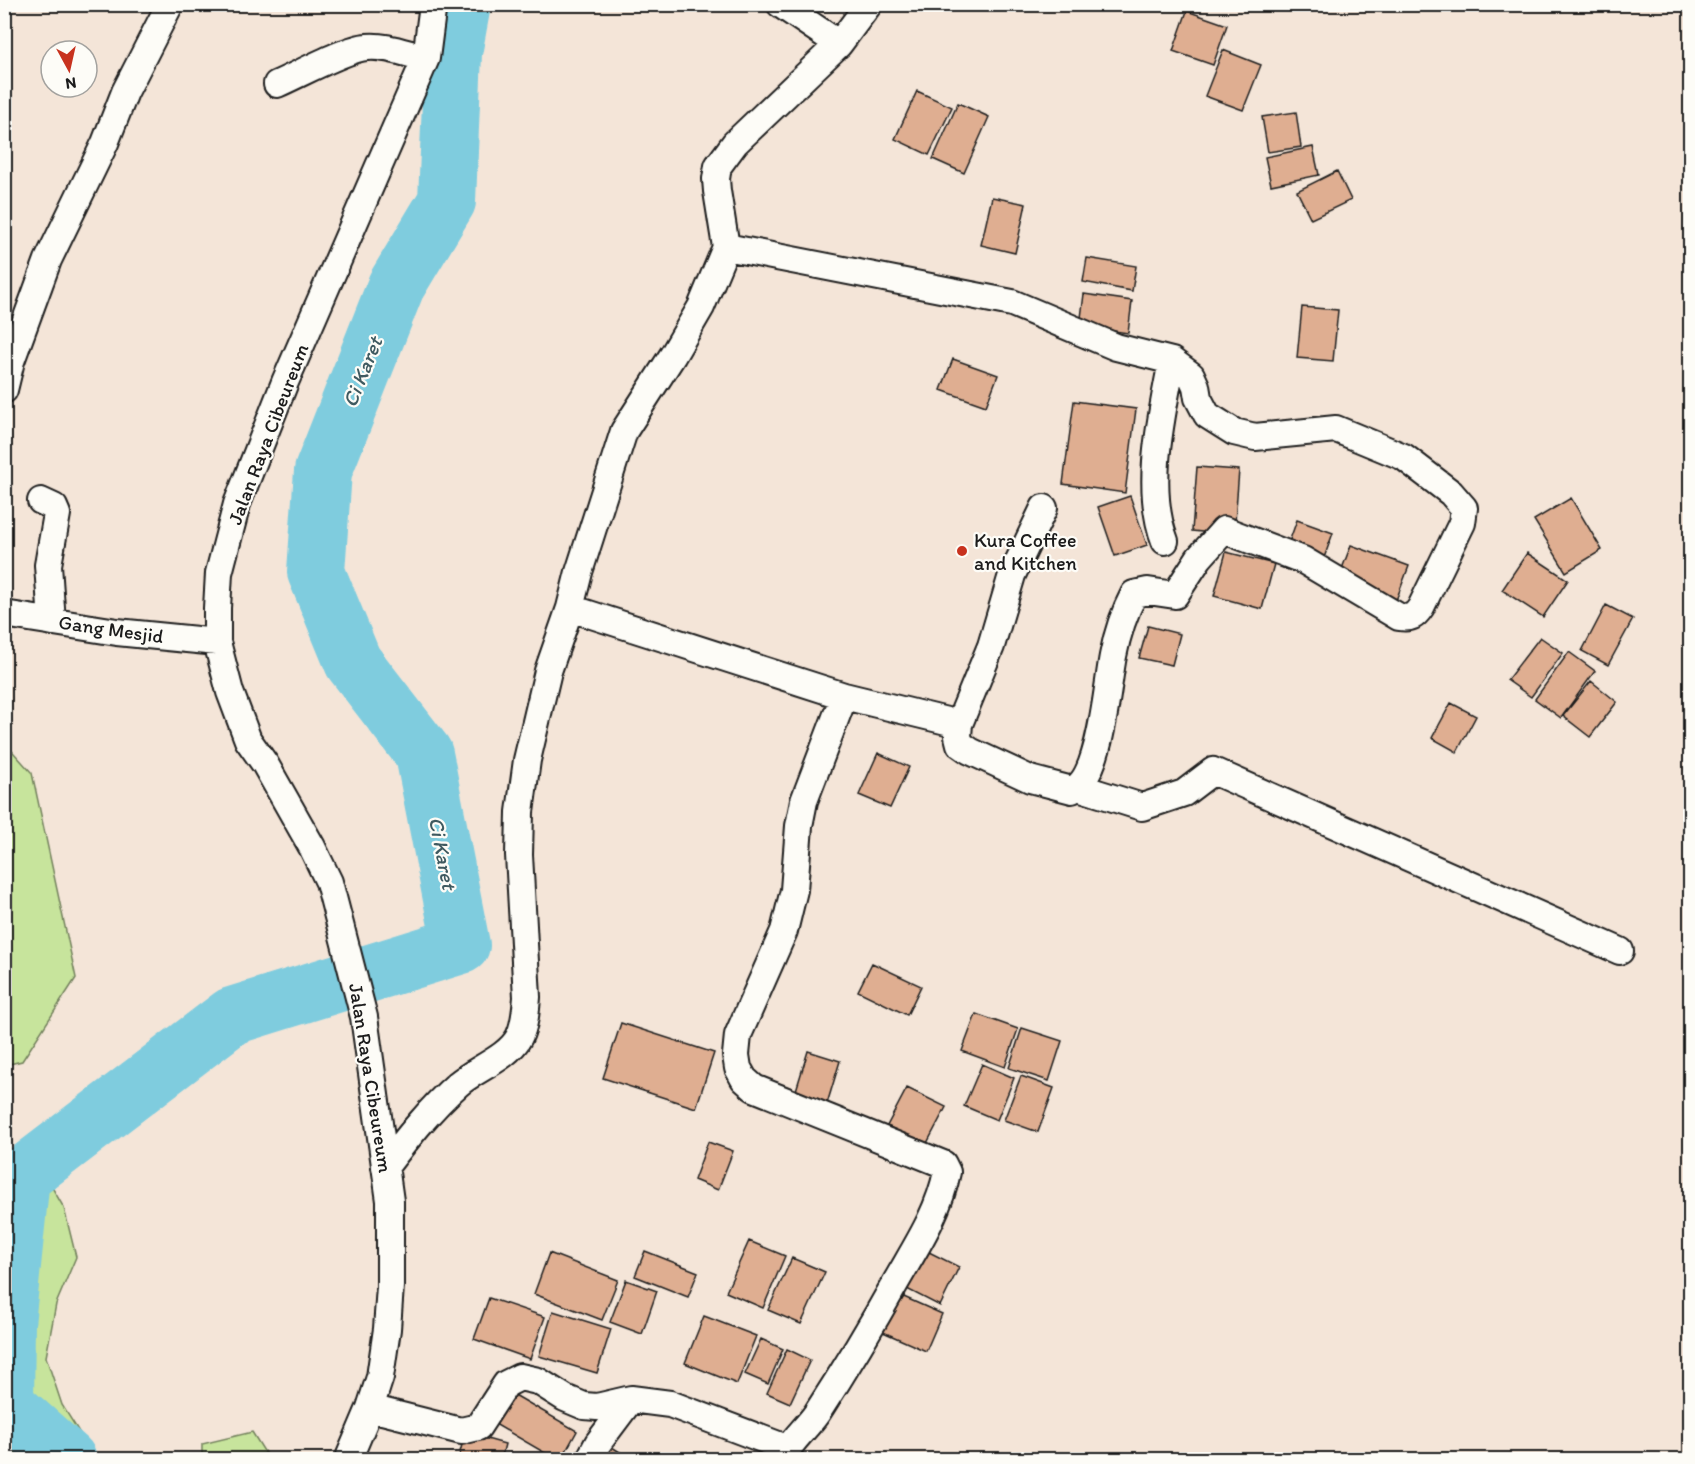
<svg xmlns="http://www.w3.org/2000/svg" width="1695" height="1464" font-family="Itim,sans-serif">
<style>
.green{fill:#c7e49c;stroke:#72805c;stroke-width:1.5}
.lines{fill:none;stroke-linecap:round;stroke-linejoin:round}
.river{stroke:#7fccde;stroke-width:58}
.building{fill:#dfae91;stroke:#1c1c1c;stroke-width:1.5}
.minor-casing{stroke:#1c1c1c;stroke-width:30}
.minor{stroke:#fdfcf7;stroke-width:26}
.poi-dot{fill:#c8321e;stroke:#fdfcf7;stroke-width:2}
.labels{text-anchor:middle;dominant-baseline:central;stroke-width:4.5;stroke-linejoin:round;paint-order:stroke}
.street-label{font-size:20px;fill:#1c1c1c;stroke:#fdfcf7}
.poi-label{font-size:20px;fill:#1c1c1c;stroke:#fdfcf7;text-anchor:start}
.water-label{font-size:21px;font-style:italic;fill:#3f5a60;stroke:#fdfcf7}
</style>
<rect width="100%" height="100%" fill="#f4e5d8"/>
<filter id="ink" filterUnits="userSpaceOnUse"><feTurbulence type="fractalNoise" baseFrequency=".0167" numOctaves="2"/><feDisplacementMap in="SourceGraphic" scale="12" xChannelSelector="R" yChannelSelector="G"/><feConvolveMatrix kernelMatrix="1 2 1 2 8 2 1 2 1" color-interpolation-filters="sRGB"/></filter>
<g filter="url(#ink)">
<path class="green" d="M4 742 32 773 76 978 22 1061 5 1065Z
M38 1163 64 1208 76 1257 56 1304 46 1357 62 1405 96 1459H5V1169Z
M252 1432 269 1459H202V1444Z"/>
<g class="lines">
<path class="river" d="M68 1460 5 1404 6 1324 21 1177 232 1016 461 945 424 754 353 662 316 572 323 471 396 286 447 201 453 53 462 4"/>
</g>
<path class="building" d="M1187 11 1227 25 1213 65 1173 51Z
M1223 50 1261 65 1243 110 1205 96Z
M917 91 952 107 929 155 895 139Z
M958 103 989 117 964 173 933 159Z
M1296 112 1301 147 1268 152 1262 117Z
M1313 147 1319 175 1271 185 1265 157Z
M1337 171 1351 200 1311 219 1297 191Z
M992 197 1026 204 1015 253 981 245Z
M1087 258 1136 266 1132 291 1083 282Z
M1084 294 1132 301 1128 333 1080 326Z
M1302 307 1338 310 1333 361 1297 358Z
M953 359 998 375 986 406 941 390Z
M1074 401 1136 409 1125 493 1063 484Z
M1197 467 1239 470 1234 535 1192 531Z
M1130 496 1147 545 1115 556 1098 507Z
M1571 498 1602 550 1566 572 1534 520Z
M1297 520 1333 533 1316 580 1280 567Z
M1351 545 1409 566 1395 603 1337 582Z
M1226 552 1274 564 1262 609 1214 596Z
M1527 553 1568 580 1543 617 1502 590Z
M1606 605 1633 619 1608 665 1582 651Z
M1148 626 1180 634 1172 665 1139 658Z
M1540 637 1563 653 1531 697 1507 680Z
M1569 652 1595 671 1561 718 1535 699Z
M1591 681 1617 702 1590 737 1563 716Z
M1451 703 1476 716 1457 752 1432 738Z
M878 753 909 767 890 808 859 795Z
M872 963 921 986 907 1015 858 991Z
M976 1014 1018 1029 1005 1067 962 1051Z
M621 1023 714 1053 696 1108 603 1078Z
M1022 1028 1062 1041 1049 1081 1009 1068Z
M808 1051 840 1061 826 1107 794 1097Z
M982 1064 1014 1078 997 1120 964 1106Z
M1021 1076 1054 1088 1038 1132 1004 1120Z
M907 1088 946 1107 926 1145 887 1126Z
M708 1142 733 1151 718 1190 694 1180Z
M749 1241 785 1256 763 1308 726 1292Z
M923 1249 959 1267 940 1306 903 1287Z
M645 1251 698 1272 688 1297 635 1276Z
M549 1253 618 1280 602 1320 534 1294Z
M792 1258 825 1272 801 1324 768 1310Z
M626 1280 657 1291 642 1334 610 1322Z
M897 1294 942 1314 926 1351 881 1331Z
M489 1298 545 1317 530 1359 474 1339Z
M553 1311 611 1329 597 1373 539 1356Z
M704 1316 756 1336 737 1384 685 1363Z
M761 1339 783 1349 768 1384 745 1374Z
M787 1349 810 1360 790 1403 767 1393Z
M513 1394 577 1431 561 1460H557L495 1424Z
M465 1433 505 1444 501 1460H458Z
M607 1444 633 1460H598Z"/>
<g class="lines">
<defs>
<path id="minor" d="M780 4 839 44
M277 84C298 75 347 48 367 47 386 45 407 54 426 58
M4 390 11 361 48 260 105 143 125 92 170 4
M41 501 54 507 57 514 48 565 52 622
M1165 541C1144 487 1162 415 1172 361
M570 608 844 696 959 724 958 736 960 744 970 751 1030 779 1072 790C1101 778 1107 685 1113 656 1117 635 1124 613 1134 594L1148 591 1175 595 1199 558 1224 530 1303 560 1399 617C1411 619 1415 616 1421 607L1462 523 1464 508 1451 493 1404 457 1336 429 1255 437 1234 432 1207 415 1198 398 1196 386 1191 375 1172 361 1116 347 1012 303 726 247
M4 614 117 632 217 642
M959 724 991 646 1012 575 1044 508
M1078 787 1142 807 1184 793 1213 771 1620 951
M385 1167C408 1137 430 1109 458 1084 475 1069 508 1058 519 1037 525 1025 526 1010 527 997L519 855 520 812 527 760 548 671 570 608 579 572 624 431 673 355 701 307 726 247 717 191 716 179 718 166 735 143 839 44 869 4
M370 1408 461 1431 478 1427 506 1384 520 1377 538 1381 565 1398 584 1406 597 1407 631 1399 670 1404 786 1448
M348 1460 370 1408 380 1377 387 1329 390 1286V1201L364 1017 329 882 312 847 265 764 248 740 230 692 217 642V608L219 573 237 504 285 382 426 58 433 4
M589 1460 598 1443 631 1399
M781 1460C790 1441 806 1429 817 1413 845 1370 872 1325 897 1280 917 1245 939 1212 947 1172L943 1164 754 1088 744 1079 738 1068 736 1055 738 1035 784 931 794 890 799 826 804 801 844 696"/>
</defs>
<use href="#minor" class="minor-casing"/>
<use href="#minor" class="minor"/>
</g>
</g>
<circle class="poi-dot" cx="962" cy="551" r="6"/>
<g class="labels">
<g class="street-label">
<text transform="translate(268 434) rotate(-69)">Jalan Raya Cibeureum</text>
<text transform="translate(111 629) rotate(8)">Gang Mesjid</text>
<text transform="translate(371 1078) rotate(81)">Jalan Raya Cibeureum</text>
</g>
<g class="poi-label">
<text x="974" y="540">Kura Coffee<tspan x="974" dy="23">and Kitchen</tspan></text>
</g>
<g class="water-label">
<text transform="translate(362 372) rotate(-68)">Ci Karet</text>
<text transform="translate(443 853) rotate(79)">Ci Karet</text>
</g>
</g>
<rect width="1695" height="1464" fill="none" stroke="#fdfcf7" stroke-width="24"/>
<rect x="12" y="12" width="1671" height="1440" fill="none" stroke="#1c1c1c" stroke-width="2" filter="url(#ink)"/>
<g transform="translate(69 69) rotate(172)"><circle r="28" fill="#fdfcf7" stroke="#a3a29f" stroke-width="1.5"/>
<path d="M0-4.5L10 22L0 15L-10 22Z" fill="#c8321e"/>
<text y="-9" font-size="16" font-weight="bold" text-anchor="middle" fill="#1c1c1c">N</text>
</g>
</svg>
